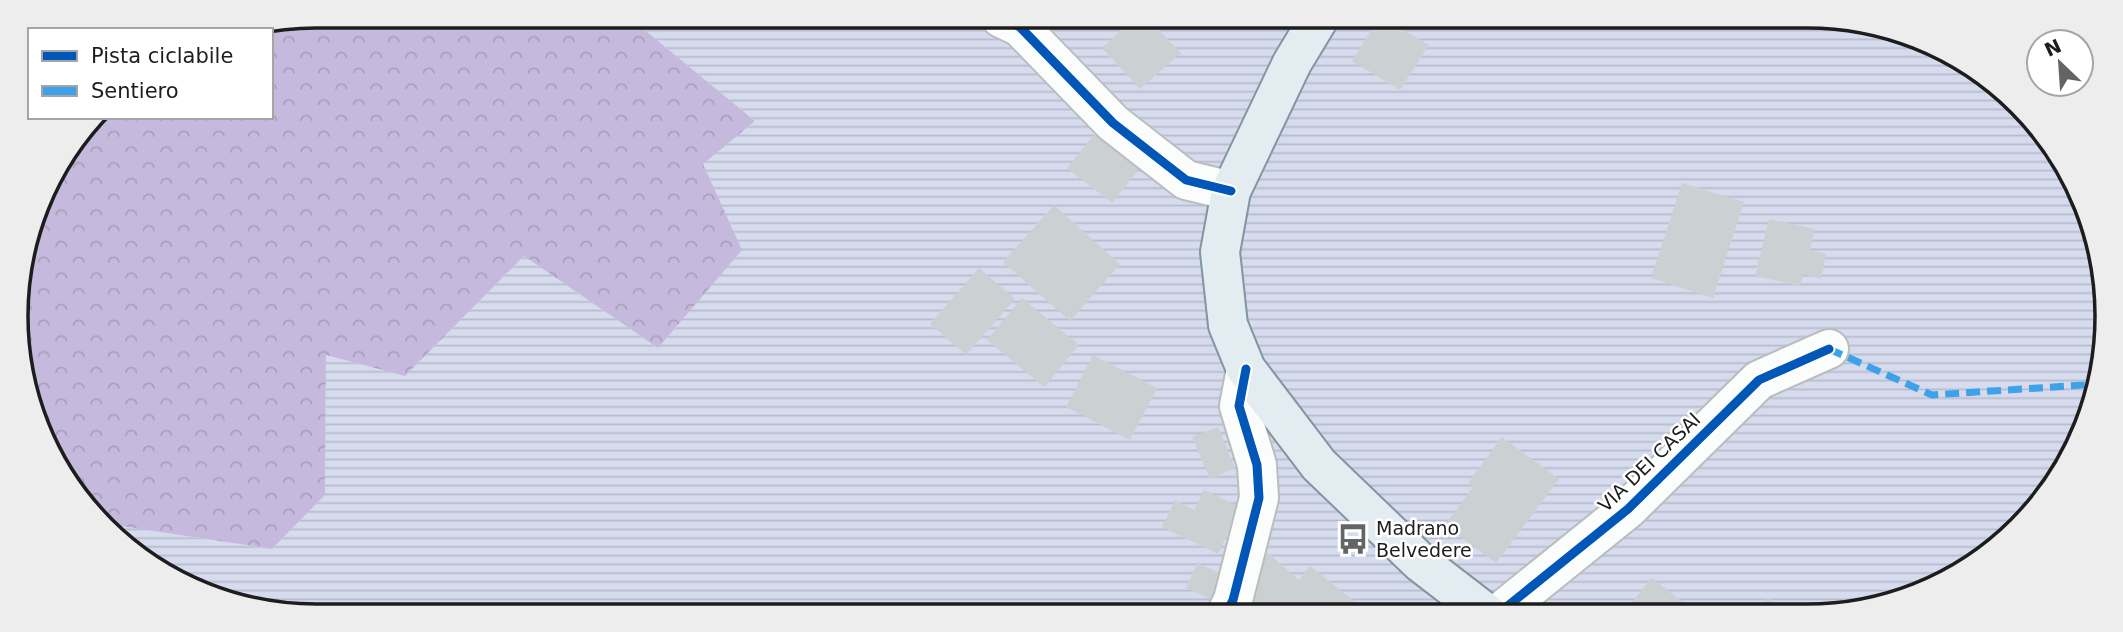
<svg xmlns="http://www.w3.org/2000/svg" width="2123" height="632" font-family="'DejaVu Sans',sans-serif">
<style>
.farmland{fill:url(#farmland-rules)}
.forest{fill:url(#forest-crowns)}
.building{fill:#cbd1d3}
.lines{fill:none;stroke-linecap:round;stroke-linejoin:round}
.minor-casing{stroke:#babcbd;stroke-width:42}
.major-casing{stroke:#8195a2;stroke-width:42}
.minor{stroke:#fbfcfc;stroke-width:38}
.major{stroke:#e3ecf0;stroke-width:38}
.quiet{stroke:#3da2ea;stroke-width:7;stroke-dasharray:14 7;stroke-linecap:butt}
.cycleway-casing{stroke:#fff;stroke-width:13}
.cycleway{stroke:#0057b8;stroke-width:9}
.labels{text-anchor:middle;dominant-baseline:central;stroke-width:5;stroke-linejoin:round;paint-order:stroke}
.street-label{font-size:19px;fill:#1d1d1d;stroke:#fff}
.poi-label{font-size:19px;fill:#1d1d1d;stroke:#fff;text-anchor:start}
.rim{fill:none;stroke:#1d1d1d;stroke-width:3.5}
</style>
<defs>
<pattern id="farmland-rules" width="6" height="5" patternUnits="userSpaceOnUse" patternTransform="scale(1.75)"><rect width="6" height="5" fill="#d6dcee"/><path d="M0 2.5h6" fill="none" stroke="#b7bccc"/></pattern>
<pattern id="forest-crowns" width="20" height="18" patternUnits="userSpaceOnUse" patternTransform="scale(1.75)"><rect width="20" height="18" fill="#c6b9de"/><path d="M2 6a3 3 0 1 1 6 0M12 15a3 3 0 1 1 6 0" fill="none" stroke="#aa9fbe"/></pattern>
</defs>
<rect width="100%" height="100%" fill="#e4e9ec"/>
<path class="farmland" d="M629 17 1866 22 1974 67 2057 150 2102 258 2101 375 2067 466 2005 541 1939 585 1846 614 257 610 150 566 107 524 272 549 325 495 326 355 405 376 524 256 658 348 703 163 755 121Z"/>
<path class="forest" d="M316 16 629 17 755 121 703 164 742 250 658 348 524 256 405 376 326 355 325 495 272 549 107 524 67 483 26 393 18 277 47 183 97 117H271V30H245Z"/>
<path class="building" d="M1133 19H1148L1181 53 1140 89 1102 48Z
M1377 20H1386L1429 45 1400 90 1352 61Z
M1101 126 1145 161 1112 203 1067 168Z
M1682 183 1744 202 1713 298 1651 278Z
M1054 205 1120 264 1070 321 1003 262Z
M1769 219 1815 229 1810 250 1826 254 1821 279 1803 274 1800 286 1755 276Z
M979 268 1015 299 966 355 930 324Z
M1022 298 1079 345 1044 387 987 340Z
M1093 355 1157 388 1130 440 1066 407Z
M1218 427 1235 468 1210 479 1192 437Z
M1502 437 1559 479 1496 563 1445 525 1473 487 1468 483Z
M1204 490 1240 507 1218 554 1162 527 1175 500 1194 510Z
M1268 553 1299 580 1310 566 1369 613H1293L1281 603 1273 613H1269L1253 603 1260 562Z
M1197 563 1226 576 1215 601 1186 588Z
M1652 578 1697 613H1623Z
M1768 598 1788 614H1756Z"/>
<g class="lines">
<defs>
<path id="minor" d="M1001 18 1020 27 1113 123 1186 180 1231 191
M1227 612 1233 600 1259 498 1257 465 1239 406 1246 369
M1499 613 1628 509 1759 380 1829 349"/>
<path id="major" d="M1318 20 1292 63 1231 191 1220 252 1228 325 1246 369 1319 465 1421 563 1486 613"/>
</defs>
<use href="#minor" class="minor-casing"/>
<use href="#major" class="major-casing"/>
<use href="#minor" class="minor"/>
<use href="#major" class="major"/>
<path class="quiet" d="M1829 349 1932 395 2098 384"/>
<defs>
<path id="cycleway" d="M1001 18 1020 27 1113 123 1186 180 1231 191
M1227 612 1233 600 1259 498 1257 465 1239 406 1246 369
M1499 613 1628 509 1759 380 1829 349"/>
</defs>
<use href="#cycleway" class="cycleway-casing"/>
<use href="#cycleway" class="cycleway"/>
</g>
<defs>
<symbol id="bus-bare" viewBox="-9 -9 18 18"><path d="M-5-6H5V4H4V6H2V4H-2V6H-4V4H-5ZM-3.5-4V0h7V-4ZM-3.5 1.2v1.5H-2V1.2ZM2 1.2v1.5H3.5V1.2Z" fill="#636465" stroke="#fff" stroke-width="2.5" paint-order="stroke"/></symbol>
</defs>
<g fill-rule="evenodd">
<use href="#bus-bare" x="1331" y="517" width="44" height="44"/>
</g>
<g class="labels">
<g class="street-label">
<text transform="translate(1649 462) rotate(-44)">VIA DEI CASAI</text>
</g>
<g class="poi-label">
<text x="1376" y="528">Madrano<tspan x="1376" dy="22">Belvedere</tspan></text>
</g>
</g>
<path d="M0 0H2123V632H0ZM316 28H1807A288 288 0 0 1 2095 316V316A288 288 0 0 1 1807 604H316A288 288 0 0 1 28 316V316A288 288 0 0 1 316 28Z" fill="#ededed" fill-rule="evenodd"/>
<path class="rim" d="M316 28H1807A288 288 0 0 1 2095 316V316A288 288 0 0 1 1807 604H316A288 288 0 0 1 28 316V316A288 288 0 0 1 316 28Z"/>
<rect x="28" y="28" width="245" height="91" fill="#ffffff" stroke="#a5a5a5" stroke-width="2"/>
<rect x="42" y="51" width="35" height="10" fill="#0057b8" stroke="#a5a5a5" stroke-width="2"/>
<text x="91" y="63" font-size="21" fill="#1d1d1d">Pista ciclabile</text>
<rect x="42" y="86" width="35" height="10" fill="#3da2ea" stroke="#a5a5a5" stroke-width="2"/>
<text x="91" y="98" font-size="21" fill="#1d1d1d">Sentiero</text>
<g transform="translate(2060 63) rotate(335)"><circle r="33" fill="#ffffff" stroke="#a5a5a5" stroke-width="2"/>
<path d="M0-5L12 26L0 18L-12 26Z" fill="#636465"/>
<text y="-10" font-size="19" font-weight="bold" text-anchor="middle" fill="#1d1d1d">N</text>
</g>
</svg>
